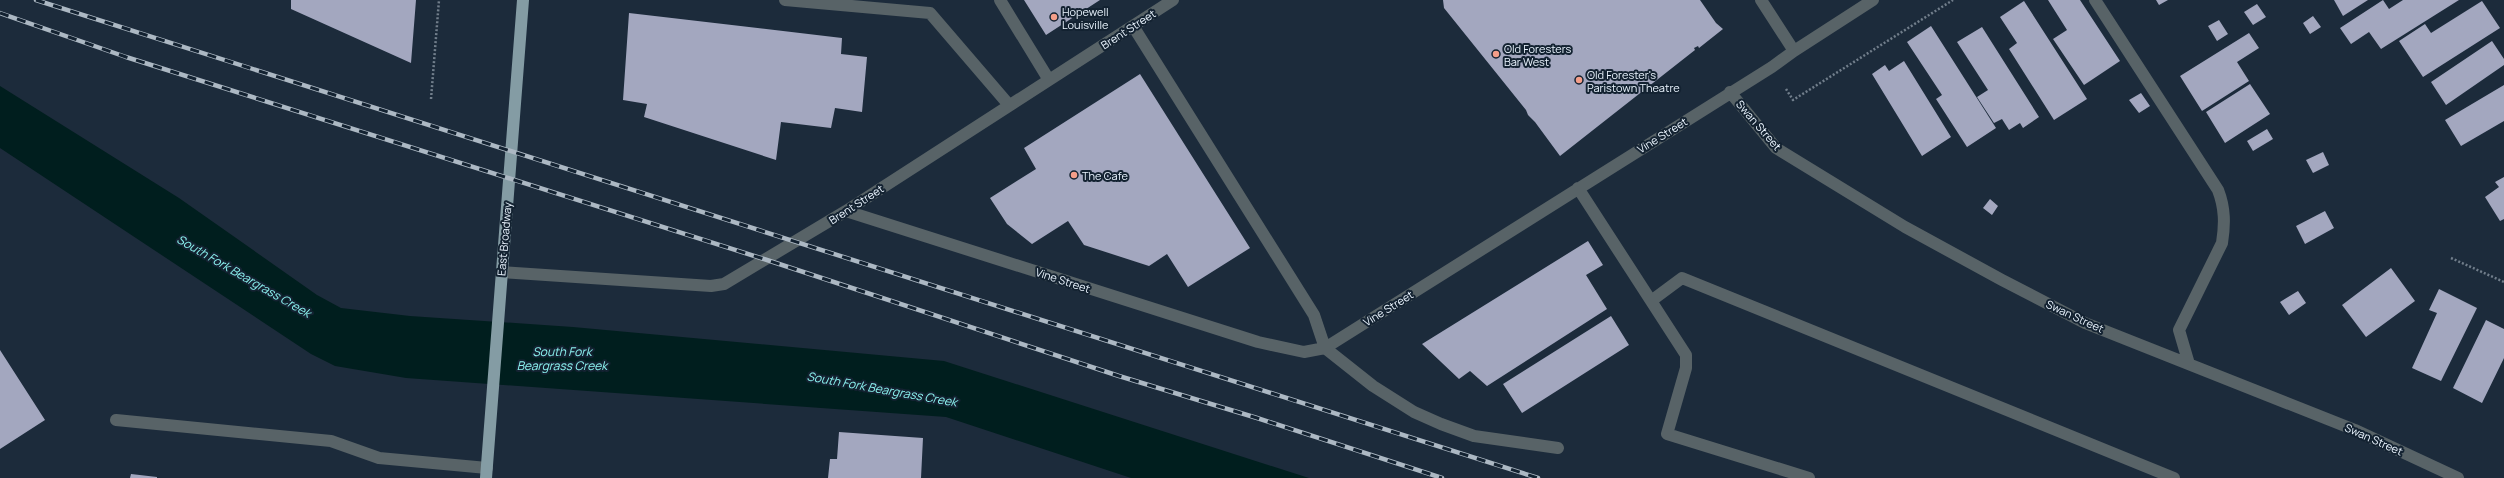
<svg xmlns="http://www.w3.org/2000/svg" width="2504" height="478" font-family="Manrope,sans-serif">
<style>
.water{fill:#001e1e}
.building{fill:#a3a7bf}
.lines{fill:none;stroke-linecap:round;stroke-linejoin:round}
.path{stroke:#717e8b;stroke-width:2.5;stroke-dasharray:2 2;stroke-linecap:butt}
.minor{stroke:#586367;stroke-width:12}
.major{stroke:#849ca4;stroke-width:12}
.rail-casing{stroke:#acb8c3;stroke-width:4.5}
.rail{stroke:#132231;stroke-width:3;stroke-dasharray:9;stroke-linecap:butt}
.poi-dot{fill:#f49e89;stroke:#132231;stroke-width:1.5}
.labels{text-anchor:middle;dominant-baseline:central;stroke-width:4;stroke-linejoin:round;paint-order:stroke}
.poi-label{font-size:11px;fill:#eaf4fe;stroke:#132231;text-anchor:start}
.street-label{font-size:11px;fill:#eaf4fe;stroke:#132231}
.water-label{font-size:12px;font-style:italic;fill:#8bf2ef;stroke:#132231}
</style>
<rect width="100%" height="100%" fill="#1c2b3b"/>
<path class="water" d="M0 86 179 198 317 295 341 308 410 316 573 327 944 361 1309 478H1131L946 417 406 378 335 366 311 354 0 148Z"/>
<path class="building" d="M291 0H416L411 63 291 9Z
M1024 0H1100L1046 35Z
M1443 0H1700L1716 23 1723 29 1699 48 1698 46 1694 48 1695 50 1560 156 1535 122 1528 115 1526 110 1444 8Z
M2048 0H2080L2120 61 2084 85 2053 39 2067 30Z
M2156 0H2168L2159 5Z
M2334 0H2368L2343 16Z
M2383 0 2389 9 2403 0H2459L2381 49 2369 32 2351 44 2340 28Z
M2024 1 2087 99 2054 120 2009 49 2017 43 2000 17Z
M2482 1 2500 28 2423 77 2399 41 2425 24 2431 33Z
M2257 4 2266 17 2253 25 2244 12Z
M629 13 842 38 841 54 867 57 862 112 835 108 831 128 781 122 776 160 644 117 647 104 623 100Z
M2313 16 2321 27 2310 34 2303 23Z
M2219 20 2228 34 2217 41 2208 26Z
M1931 26 1996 128 1967 147 1936 99 1942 95 1907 42Z
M1982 27 2039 117 2023 128 2020 123 2009 130 2002 119 1994 123 1977 97 1988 90 1957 42Z
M2249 33 2259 48 2237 62 2249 81 2202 111 2180 76Z
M2492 41 2504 59V65L2446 105 2431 82Z
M1904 61 1951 137 1922 156 1872 74 1885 65 1889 71Z
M1140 74 1250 248 1188 287 1167 254 1149 266 1084 245 1068 221 1032 244 1007 224 990 198 1036 169 1024 148Z
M2250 84 2270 114 2225 143 2206 112Z
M2504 85V121L2461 146 2445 120Z
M2141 93 2150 106 2139 113 2129 100Z
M2267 129 2273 139 2253 151 2247 141Z
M2323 152 2329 165 2313 173 2306 160Z
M2504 177V219L2500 221 2485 197 2499 187 2495 182Z
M1990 199 1998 206 1992 215 1983 208Z
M2325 211 2334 228 2305 244 2296 226Z
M1588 241 1603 265 1586 275 1607 309 1487 386 1470 371 1459 379 1422 344Z
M2391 268 2415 301 2366 337 2342 305Z
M2439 289 2477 308 2441 381 2412 368 2437 313 2429 310Z
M2298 291 2306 303 2289 315 2280 302Z
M1611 316 1629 345 1522 413 1503 384Z
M2486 320 2504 329V358L2482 403 2453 388Z
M0 350 45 420 0 449Z
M839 432 923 438 921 478H828L830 459H837Z
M131 474 157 477V478H130Z"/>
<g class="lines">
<path class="path" d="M1786 89 1793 100 1953 0
M431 99 439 0
M2451 258 2504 282"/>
<path class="minor" d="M785 0 930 13 1009 105
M1000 0 1049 80
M1761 0 1794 51
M2095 0 2218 190C2225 208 2225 224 2222 243L2179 330 2189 364
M1133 26 1314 315 1325 348 1373 386 1414 412 1441 424 1474 436 1558 448
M1730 92 1776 148 1905 227 2002 280 2085 323 2355 430 2458 478
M1578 188 1686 355V368L1667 434 1809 478
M846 211 1258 342 1304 352 1325 348 1772 67 1794 51 1873 0
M502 272 711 286 724 284 846 211 1173 0
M1651 301 1682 278 2174 478
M116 420 331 441 379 458 487 468"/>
<path class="major" d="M486 478 523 0"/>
<defs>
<path id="rail" d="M36 0 1538 478
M0 13 126 57 767 260 1119 376 1257 418 1442 478"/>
</defs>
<use href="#rail" class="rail-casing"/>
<use href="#rail" class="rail"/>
</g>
<g class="poi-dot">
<circle cx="1054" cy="17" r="4"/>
<circle cx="1496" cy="54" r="4"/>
<circle cx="1579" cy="80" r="4"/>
<circle cx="1074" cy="175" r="4"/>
</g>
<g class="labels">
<g class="poi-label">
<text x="1062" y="11">Hopewell<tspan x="1062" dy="13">Louisville</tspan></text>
<text x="1504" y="48">Old Foresters<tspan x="1504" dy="13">Bar West</tspan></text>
<text x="1587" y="74">Old Forester's<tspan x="1587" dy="13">Paristown Theatre</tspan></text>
<text x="1082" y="175">The Cafe</text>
</g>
<g class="street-label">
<text transform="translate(1128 29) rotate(-33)">Brent Street</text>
<text transform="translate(1759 125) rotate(49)">Swan Street</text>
<text transform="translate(1662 135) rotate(-32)">Vine Street</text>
<text transform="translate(856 204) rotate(-33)">Brent Street</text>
<text transform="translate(504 239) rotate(-85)">East Broadway</text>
<text transform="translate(1063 280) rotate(18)">Vine Street</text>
<text transform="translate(1388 308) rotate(-32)">Vine Street</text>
<text transform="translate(2075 316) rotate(25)">Swan Street</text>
<text transform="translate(2374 439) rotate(24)">Swan Street</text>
</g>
<g class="water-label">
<text transform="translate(244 276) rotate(30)">South Fork Beargrass Creek</text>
<text x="562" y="351">South Fork<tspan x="562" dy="14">Beargrass Creek</tspan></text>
<text transform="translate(882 389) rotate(10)">South Fork Beargrass Creek</text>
</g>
</g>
</svg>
